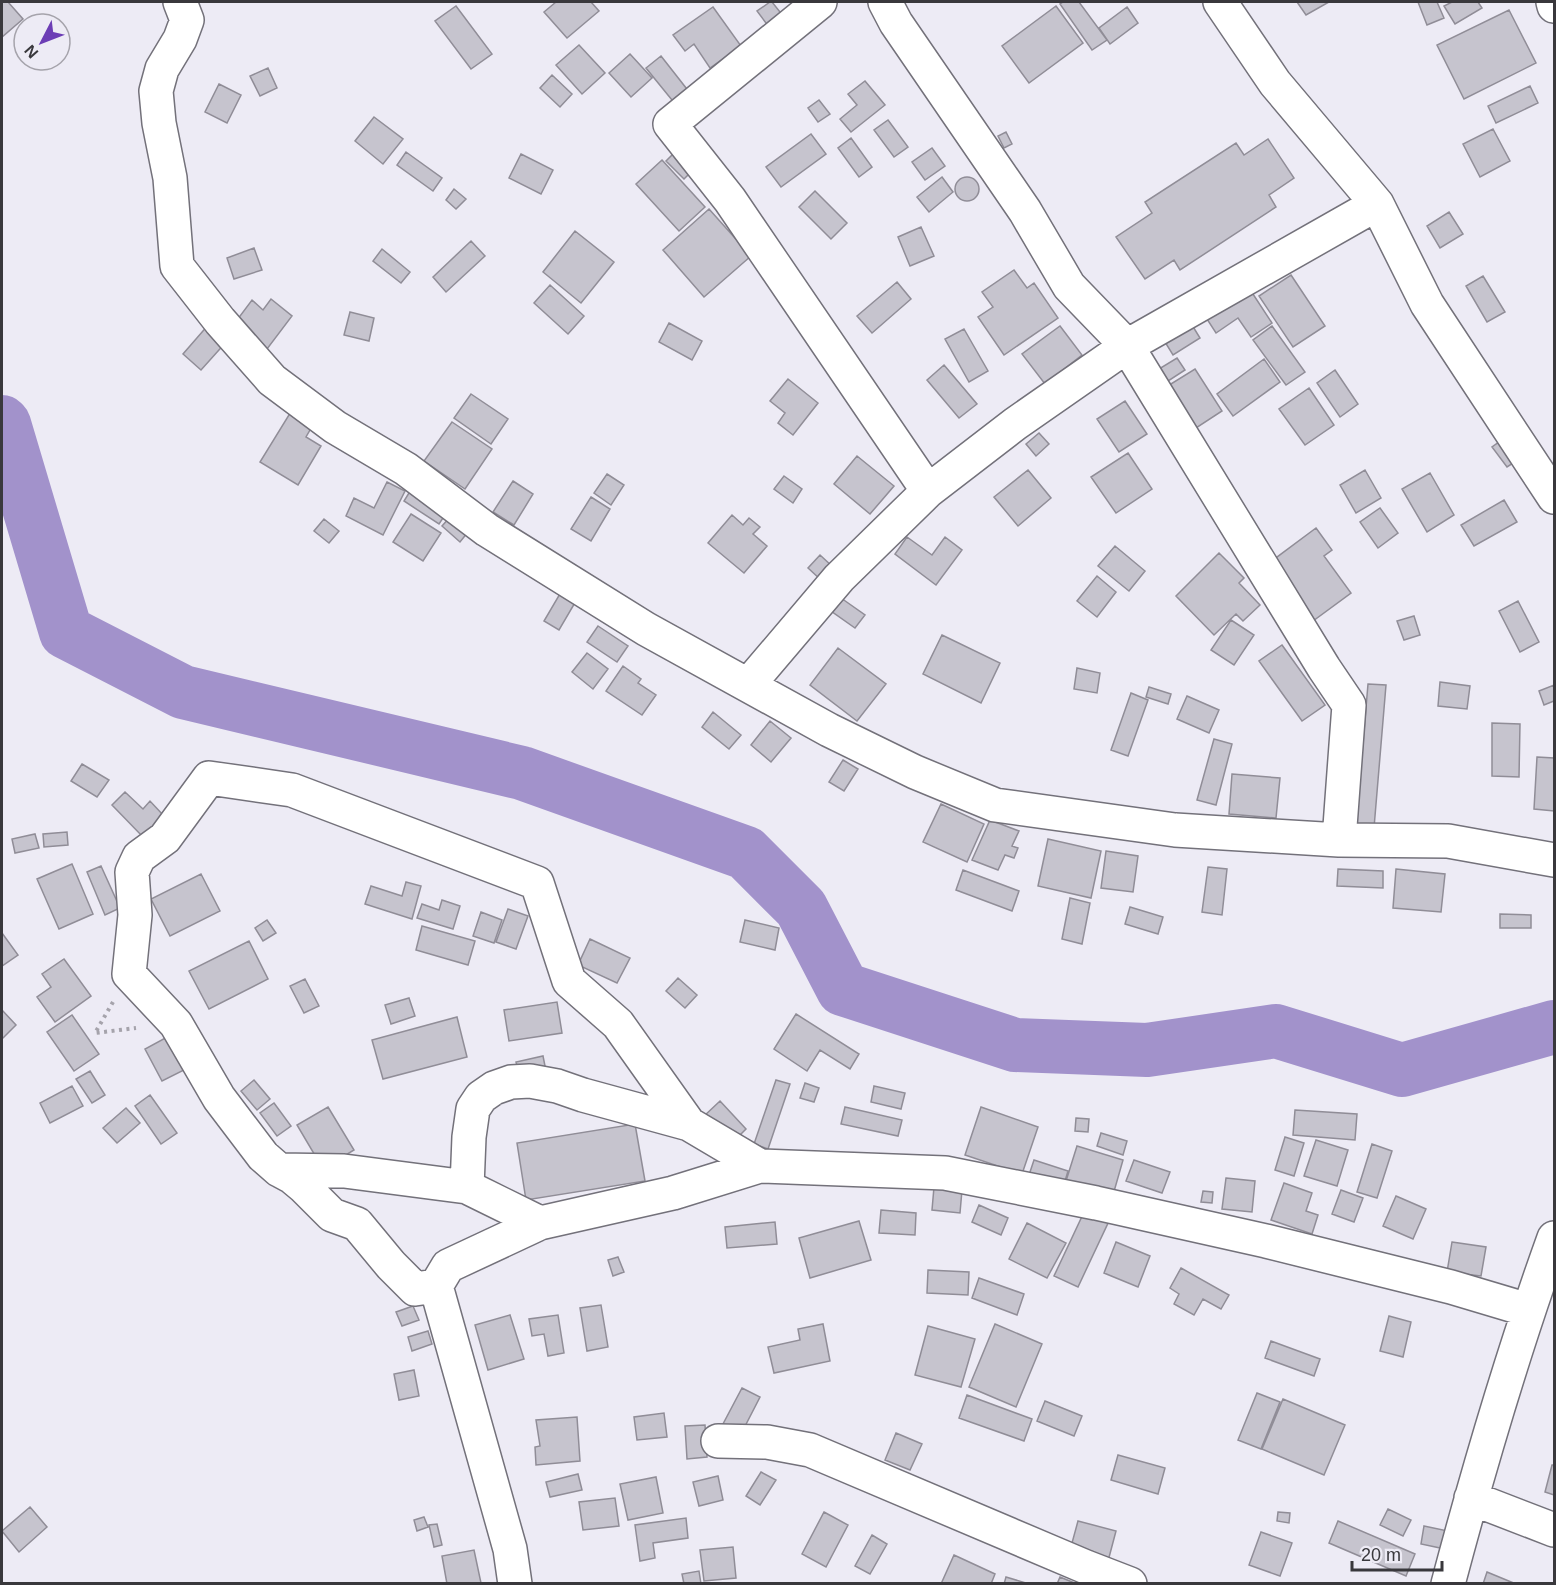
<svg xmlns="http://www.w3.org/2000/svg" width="1556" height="1585" font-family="Helvetica,sans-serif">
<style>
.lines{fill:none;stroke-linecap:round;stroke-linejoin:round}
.river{stroke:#a292cb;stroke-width:54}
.building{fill:#c6c4ce;stroke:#908d97;stroke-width:1.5}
.minor-casing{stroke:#73717a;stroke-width:36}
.path{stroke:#a5a3ab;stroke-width:4;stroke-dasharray:3 4.5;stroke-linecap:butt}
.minor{stroke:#fff;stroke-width:33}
</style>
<rect width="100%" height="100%" fill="#edebf5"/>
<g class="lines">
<path class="river" d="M2 422 4 424 66 632 183 692 522 773 746 853 801 908 843 989 1015 1045 1147 1050 1276 1031 1402 1070 1554 1027"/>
</g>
<path class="building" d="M2 2H8L23 19 2 37Z
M556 2H591L599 11 567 38 544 12Z
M770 2H772L784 17 769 27 757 11Z
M1063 2H1079L1107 40 1092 50 1060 4Z
M1297 2H1329L1306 15Z
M1418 2H1437L1444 18 1427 25Z
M1452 2H1478L1482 8 1455 24 1444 6Z
M456 6 492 54 471 69 435 21Z
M1056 6 1083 43 1029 83 1002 46Z
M713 7 741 46 710 68 694 44 685 51 673 35Z
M1127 7 1138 23 1110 44 1099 28Z
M1509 10 1536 63 1464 99 1437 45Z
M579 45 605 73 582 94 556 65Z
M630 54 652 78 631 97 609 73Z
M661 56 690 93 676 105 646 68Z
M268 68 277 88 260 96 250 76Z
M552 75 572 94 560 107 540 88Z
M865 81 885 105 851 132 840 119 857 105 848 94Z
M219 84 241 95 227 123 205 112Z
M1530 86 1538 103 1496 123 1488 106Z
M819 100 830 114 818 122 808 108Z
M374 117 403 139 383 164 355 141Z
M888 120 908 147 894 157 874 130Z
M1493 129 1510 161 1480 177 1463 144Z
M1006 132 1012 144 1004 148 998 136Z
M811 134 826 154 781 187 766 167Z
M851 138 872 167 859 177 838 148Z
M1268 139 1294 178 1269 195 1276 207 1180 270 1174 260 1145 279 1116 237 1152 213 1145 202 1236 143 1244 155Z
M932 148 945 166 925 180 912 162Z
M676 151 693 170 684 179 666 161Z
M406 152 442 178 433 191 397 165Z
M521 154 553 170 541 194 509 178Z
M662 160 705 207 679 231 636 184Z
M942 177 953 192 929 212 917 197Z
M955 189a12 12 0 1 1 24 0a12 12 0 1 1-24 0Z
M454 189 466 199 456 209 446 200Z
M815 191 847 223 831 239 799 207Z
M709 209 751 256 704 297 663 250Z
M1449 212 1463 234 1440 248 1427 226Z
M921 227 934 256 910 266 898 237Z
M575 231 614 262 581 303 543 272Z
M471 241 485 256 446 292 433 277Z
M254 248 262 270 234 279 227 258Z
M382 249 410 272 401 283 373 261Z
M1014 270 1027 288 1034 283 1058 318 1004 355 978 317 993 307 982 292Z
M1291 275 1325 326 1293 347 1259 296Z
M1483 276 1505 312 1487 322 1466 286Z
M897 282 911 299 872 333 857 316Z
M550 285 584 316 568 334 534 303Z
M1249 288 1272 323 1251 337 1238 318 1216 333 1205 316Z
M271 299 292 316 267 349 234 324 252 300 263 310Z
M350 312 374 318 369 341 344 335Z
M669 323 702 341 692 360 659 342Z
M209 324 227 341 201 370 183 354Z
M1192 325 1200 338 1173 355 1165 342Z
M1060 326 1082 355 1045 384 1022 354Z
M1272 326 1305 372 1286 385 1253 340Z
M964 329 988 371 969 382 945 339Z
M1177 358 1185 370 1162 385 1154 372Z
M1264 359 1280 382 1233 416 1217 394Z
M944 365 977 404 959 418 927 380Z
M1195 369 1222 411 1193 430 1166 387Z
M1335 370 1358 404 1340 417 1317 383Z
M788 379 818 403 793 435 778 423 785 413 770 401Z
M1309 388 1334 425 1305 445 1279 409Z
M471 394 508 419 491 444 454 418Z
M1125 401 1147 434 1119 452 1097 419Z
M292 410 314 423 306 437 321 446 298 485 260 462Z
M452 422 492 449 465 489 424 461Z
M1039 433 1049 444 1036 456 1026 444Z
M1506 437 1521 458 1507 467 1492 447Z
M1128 453 1152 489 1116 513 1091 477Z
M857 456 894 486 870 514 834 484Z
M1028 470 1051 498 1018 526 994 497Z
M1365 470 1381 498 1356 513 1340 485Z
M1430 473 1454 515 1427 532 1402 489Z
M607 474 624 485 611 505 594 493Z
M784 476 802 489 793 503 774 489Z
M513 481 533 494 514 525 493 512Z
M387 482 405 491 383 535 346 516 354 498 374 508Z
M412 488 447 512 439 524 404 501Z
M591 497 610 509 591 541 571 529Z
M1504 500 1517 522 1474 546 1461 525Z
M1380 508 1398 533 1378 548 1360 522Z
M411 514 441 533 423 561 393 542Z
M732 515 743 525 749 518 760 527 753 534 767 546 744 573 708 543Z
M451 516 468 532 460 542 442 526Z
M324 519 339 531 329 543 314 531Z
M1316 528 1332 550 1324 556 1351 593 1313 621 1269 563Z
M907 537 932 555 945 537 962 550 936 585 895 554Z
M1115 546 1145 571 1129 591 1098 566Z
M1219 553 1244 578 1239 583 1260 605 1243 621 1236 614 1214 635 1176 596Z
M820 555 833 567 821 580 808 568Z
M1097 576 1116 592 1097 617 1077 601Z
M561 592 576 601 559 630 544 621Z
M841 598 865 615 855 628 831 611Z
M1518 601 1539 642 1520 652 1499 611Z
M1414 616 1420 635 1404 640 1397 621Z
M1231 620 1254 635 1234 665 1211 650Z
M598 626 628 646 617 662 587 642Z
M942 635 1000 663 981 703 923 674Z
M1282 645 1325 705 1302 721 1259 661Z
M838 648 886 684 857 721 810 685Z
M587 653 608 669 593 689 572 672Z
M623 666 641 679 638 683 656 695 642 715 606 691Z
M1077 668 1100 673 1097 693 1074 689Z
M1440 682 1470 686 1467 709 1438 706Z
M1368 684 1386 685 1374 828 1356 826Z
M1554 685V701L1544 705 1539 691Z
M1149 687 1171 694 1168 704 1146 697Z
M1131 693 1148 700 1128 756 1111 750Z
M1187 696 1219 710 1209 733 1177 719Z
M713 712 741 735 729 749 702 727Z
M770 721 791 738 771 762 751 745Z
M1492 723 1520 724 1519 777 1492 776Z
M1214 739 1232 744 1216 805 1197 800Z
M1537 757 1554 758V811L1534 809Z
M843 760 858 769 844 791 829 782Z
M82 764 109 780 97 797 71 781Z
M1232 774 1280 778 1276 818 1229 814Z
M125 792 143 809 150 801 164 816 143 837 112 805Z
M941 804 984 824 967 862 923 842Z
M990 820 1019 831 1012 846 1018 848 1014 858 1005 855 998 870 972 860Z
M67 832 68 845 44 847 43 834Z
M35 834 39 848 15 853 12 839Z
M1048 839 1101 851 1091 898 1038 886Z
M1106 851 1138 856 1133 892 1101 888Z
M72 864 93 914 59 929 37 879Z
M101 866 120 908 105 915 87 872Z
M1208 867 1227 869 1222 915 1202 912Z
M1338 869 1383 871V888L1337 886Z
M1396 869 1445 874 1441 912 1393 908Z
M963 870 1019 891 1012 911 956 890Z
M201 874 220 911 170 936 151 899Z
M406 882 421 886 412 919 365 904 371 886 402 896Z
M1070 898 1090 903 1082 944 1062 939Z
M442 900 460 906 453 929 417 918 422 904 439 910Z
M1130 907 1163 917 1158 934 1125 924Z
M508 909 528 916 516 949 496 942Z
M481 912 502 920 494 943 473 936Z
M1500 914 1531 915V928H1500Z
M267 920 276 933 263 941 255 928Z
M745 920 779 928 775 950 740 942Z
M422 926 475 941 468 965 416 950Z
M2 933 18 955 2 966Z
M590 939 630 958 617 983 578 965Z
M249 941 268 979 209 1009 189 971Z
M64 959 91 996 55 1022 37 997 51 987 42 974Z
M678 978 697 995 685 1008 666 991Z
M305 979 319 1006 304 1013 290 986Z
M409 998 415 1016 391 1024 385 1005Z
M557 1002 562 1033 509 1041 504 1010Z
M2 1010 16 1025 2 1039Z
M796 1014 859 1054 850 1069 820 1050 807 1071 774 1049Z
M72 1015 99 1054 74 1071 47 1032Z
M457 1017 467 1057 383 1079 372 1040Z
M169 1036 186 1069 162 1081 145 1049Z
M543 1056 546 1071 520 1077 516 1062Z
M90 1071 105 1095 92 1103 76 1079Z
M254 1080 270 1099 257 1110 241 1091Z
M776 1080 790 1084 768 1149 754 1144Z
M805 1083 819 1088 814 1102 800 1098Z
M72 1086 83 1106 50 1123 40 1103Z
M874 1086 905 1093 901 1109 871 1102Z
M150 1095 177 1133 161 1144 135 1106Z
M720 1101 746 1129 730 1145 703 1117Z
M274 1103 291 1126 277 1136 260 1113Z
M328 1107 354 1150 323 1169 297 1125Z
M845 1107 902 1120 898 1136 841 1124Z
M981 1107 1038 1127 1022 1174 965 1155Z
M126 1108 140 1123 117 1143 103 1128Z
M1295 1110 1357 1114 1355 1140 1293 1135Z
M1076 1118 1089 1119 1088 1132 1075 1131Z
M635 1124 645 1181 526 1200 517 1143Z
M1101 1133 1127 1141 1123 1155 1097 1146Z
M1285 1137 1304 1143 1294 1176 1275 1170Z
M1316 1140 1348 1150 1337 1186 1304 1176Z
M1372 1144 1392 1151 1377 1198 1357 1192Z
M1077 1146 1123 1160 1113 1195 1066 1181Z
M1034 1160 1068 1171 1063 1188 1028 1178Z
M1134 1160 1170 1172 1162 1193 1126 1181Z
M1226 1178 1255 1181 1252 1212 1222 1209Z
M1284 1183 1312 1193 1306 1211 1318 1215 1312 1234 1271 1220Z
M934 1187 962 1190 960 1213 932 1210Z
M1341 1190 1363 1198 1354 1222 1332 1214Z
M1203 1191 1213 1192 1212 1203 1201 1202Z
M1396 1196 1426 1209 1413 1239 1383 1226Z
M979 1205 1008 1218 1001 1235 972 1222Z
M881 1210 916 1213 915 1235 879 1233Z
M1085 1210 1109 1221 1078 1287 1054 1276Z
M859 1221 871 1260 810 1278 799 1238Z
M775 1222 777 1244 727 1248 725 1227Z
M1027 1223 1066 1243 1047 1278 1009 1259Z
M1116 1242 1150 1256 1138 1287 1104 1273Z
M1452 1242 1486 1247 1481 1276 1447 1272Z
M618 1257 624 1272 613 1276 608 1260Z
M1181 1268 1229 1295 1221 1309 1203 1299 1194 1315 1174 1304 1179 1294 1170 1288Z
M928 1270 969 1272 968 1295 927 1293Z
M979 1278 1024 1294 1017 1315 972 1298Z
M601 1305 608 1347 587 1351 580 1308Z
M413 1306 419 1320 402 1326 396 1312Z
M510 1315 524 1359 488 1370 475 1325Z
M558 1315 564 1353 548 1356 544 1334 532 1336 529 1319Z
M1389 1316 1411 1322 1403 1357 1380 1351Z
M823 1324 830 1361 774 1373 768 1347 800 1340 798 1329Z
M995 1324 1042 1344 1016 1407 969 1387Z
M928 1326 975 1339 961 1387 915 1375Z
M428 1331 432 1344 412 1351 408 1337Z
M1271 1341 1320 1359 1314 1376 1265 1358Z
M414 1370 419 1396 399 1400 394 1374Z
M742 1388 760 1397 741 1434 723 1424Z
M1257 1393 1280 1402 1261 1449 1238 1440Z
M967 1395 1032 1419 1024 1441 959 1418Z
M1283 1399 1345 1425 1324 1475 1262 1449Z
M1045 1401 1082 1416 1074 1436 1037 1421Z
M664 1413 667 1437 637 1440 634 1417Z
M577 1417 580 1461 536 1465 535 1447 540 1446 536 1420Z
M705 1425 707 1457 687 1459 685 1426Z
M896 1433 922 1444 910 1470 885 1460Z
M1118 1455 1165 1468 1158 1494 1111 1480Z
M1552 1465H1554V1495L1545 1492Z
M761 1472 776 1480 760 1505 746 1496Z
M578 1474 582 1490 550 1497 546 1482Z
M718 1476 723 1500 699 1506 693 1482Z
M656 1477 663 1513 628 1520 620 1484Z
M615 1498 619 1526 583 1530 579 1502Z
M30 1507 47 1527 19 1552 2 1531Z
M1388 1509 1411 1520 1403 1536 1380 1525Z
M824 1512 848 1525 826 1567 802 1554Z
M1278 1512 1290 1513 1289 1523 1277 1521Z
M424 1517 428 1527 417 1531 414 1520Z
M686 1518 688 1538 653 1543 655 1558 640 1561 635 1525Z
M1078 1521 1116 1531 1107 1565 1069 1554Z
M1338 1521 1415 1554 1406 1576 1329 1543Z
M437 1524 442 1545 434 1547 429 1525Z
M1424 1526 1448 1531 1445 1549 1421 1544Z
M1261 1532 1292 1543 1280 1576 1249 1565Z
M872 1535 887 1544 870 1574 855 1566Z
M733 1547 736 1578 704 1581 700 1550Z
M474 1550 481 1583 447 1584 442 1556Z
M954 1555 995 1574 991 1584H941Z
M699 1571 701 1584H684L682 1574Z
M1487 1572 1516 1584H1483Z
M1006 1577 1029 1584H1004Z
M1060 1577 1077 1584H1057Z"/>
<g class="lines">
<defs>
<path id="minor" d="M180 2 187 20 180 39 162 69 156 91 159 123 170 178 177 266 220 321 272 380 335 427 406 469 487 530 646 629 829 730 915 772 995 805 1175 830 1339 840 1448 841 1554 860
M820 2 670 124 730 200 928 491
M885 2 896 23 1025 211 1069 286 1127 346 1324 668 1349 705 1339 840
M1220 2 1275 83 1377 204 1427 304 1554 497
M1553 2 1554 6
M749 684 839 578 928 491 1015 424 1127 346 1377 204
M279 1170 344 1171 467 1187 540 1223 673 1193 760 1166 945 1173 1096 1203 1266 1241 1451 1287 1528 1310
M467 1187 469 1137 473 1109 481 1097 494 1088 511 1082 530 1081 557 1086 583 1095 689 1124 760 1166
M436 1286 415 1289 391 1265 357 1224 332 1215 304 1187 292 1177 279 1170 263 1156 219 1098 176 1024 129 974 135 915 132 872 139 857 165 838 209 778 292 790 537 883 569 981 618 1024 689 1124
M718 1441 767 1442 810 1450 1086 1567 1130 1584
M1471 1498 1554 1530
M515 1584 510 1549 436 1286 448 1266 540 1223
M1448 1584C1479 1467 1513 1352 1554 1238"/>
</defs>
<use href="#minor" class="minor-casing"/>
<path class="path" d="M113 1002 95 1033 136 1028"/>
<use href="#minor" class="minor"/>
</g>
<rect width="1556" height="1585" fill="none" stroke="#39383c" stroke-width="6"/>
<g transform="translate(42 42) rotate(228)"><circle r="28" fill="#edebf5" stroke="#a5a3ab" stroke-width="1.5"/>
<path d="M0-4.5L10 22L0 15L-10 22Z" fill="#6c3db5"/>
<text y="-9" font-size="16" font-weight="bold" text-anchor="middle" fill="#39383c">N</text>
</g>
<path d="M1352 1561v9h90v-9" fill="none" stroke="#39383c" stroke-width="3"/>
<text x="1361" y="1561" font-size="18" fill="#39383c" stroke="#edebf5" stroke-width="4.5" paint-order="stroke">20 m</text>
</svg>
